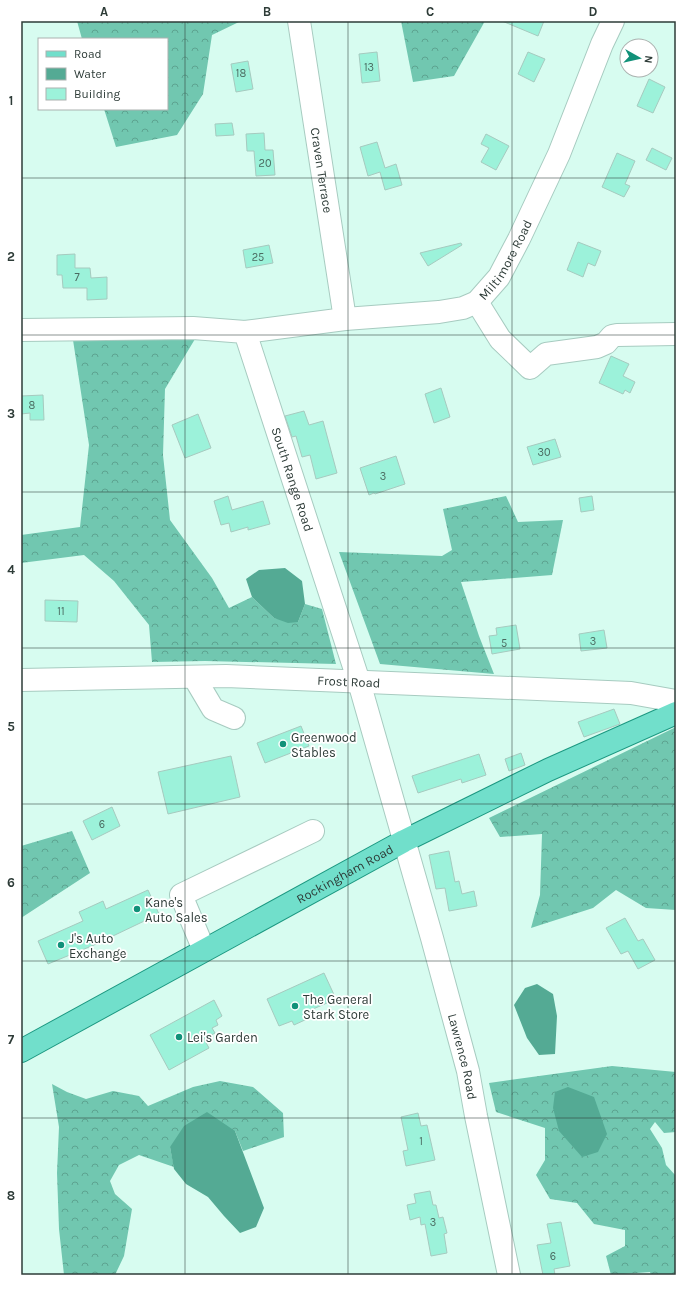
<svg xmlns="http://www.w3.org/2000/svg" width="697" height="1296" font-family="Karla,sans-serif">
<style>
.forest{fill:url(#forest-crowns)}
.water{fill:#54aa94}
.building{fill:#9cf2da;stroke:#a6cabf}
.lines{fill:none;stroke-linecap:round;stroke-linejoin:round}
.minor-casing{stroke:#a7cbc0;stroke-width:24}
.major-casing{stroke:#1c9881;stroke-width:24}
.minor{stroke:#fff;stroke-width:22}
.major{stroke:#71dfcb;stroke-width:22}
.grid{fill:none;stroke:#2e3c38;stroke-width:1;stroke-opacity:0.55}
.poi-dot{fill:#119179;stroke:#fff;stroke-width:1.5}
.labels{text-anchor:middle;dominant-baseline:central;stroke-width:3.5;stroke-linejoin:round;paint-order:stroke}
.number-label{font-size:11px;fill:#4a6a60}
.street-label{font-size:13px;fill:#2e3c38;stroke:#fff}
.poi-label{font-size:13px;fill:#2e3c38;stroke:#fff;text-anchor:start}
.neatline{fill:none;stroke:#2e3c38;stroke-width:1.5}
.grid-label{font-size:13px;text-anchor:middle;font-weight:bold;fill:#2e3c38}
</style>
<defs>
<pattern id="forest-crowns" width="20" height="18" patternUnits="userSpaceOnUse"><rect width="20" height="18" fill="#71c7b0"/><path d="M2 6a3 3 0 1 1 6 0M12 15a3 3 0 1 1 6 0" fill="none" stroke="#5da390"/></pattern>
</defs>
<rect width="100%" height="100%" fill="#d7fcf0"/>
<path class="forest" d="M77 21H241L212 35 203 94 177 135 116 147 104 109H167V39H82Z
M401 21H485L454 76 413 82Z
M195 339 165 389 163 455 170 520 212 578 229 608 252 597 274 618 298 622 305 604 322 609 336 664 205 661 152 662 149 625 114 581 84 555 21 563V535L80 527 89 445 73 340Z
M506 496 518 522 563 520 552 575 461 582 479 636 494 674 380 664 339 552 442 556 452 550 443 509Z
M676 727V910L646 908 616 890 593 908 531 928 540 895 542 834 500 837 489 818Z
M72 831 90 873 21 918V846Z
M612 1066 676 1072V1132L664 1133 655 1122 650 1129 662 1148 666 1165 676 1176V1275H651L650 1272 611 1275 606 1256 625 1246V1230L594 1224 577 1203 550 1199 536 1175 545 1160V1128L496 1112 489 1083Z
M220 1081 253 1087 283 1113 284 1137 243 1151 235 1131 170 1147 174 1167 139 1155 119 1165 110 1181 115 1194 132 1209 124 1256 115 1275H64L59 1229 57 1173 59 1127 52 1084 67 1092 86 1099 113 1091 139 1096 148 1106 193 1087Z"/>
<path class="water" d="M285 568 302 581 305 604 298 622 288 623 274 618 252 597 246 579 259 570Z
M537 984 553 994 557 1016 555 1054 539 1055 527 1038 514 1005 525 988Z
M568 1087 594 1097 607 1134 598 1152 582 1157 559 1131 553 1108 555 1092Z
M207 1112 235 1131 264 1208 256 1227 240 1233 224 1216 208 1197 186 1184 174 1169 170 1147 184 1126Z"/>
<path class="building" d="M502 21H544L538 36Z
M377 52 380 81 362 83 359 54Z
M528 52 545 59 534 82 518 74Z
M248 61 253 89 236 92 231 64Z
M649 79 665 87 653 113 637 106Z
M232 123 234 135 216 136 215 124Z
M264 133 265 150H273L275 175 256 176 254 151H247L246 134Z
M486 134 509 146 496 170 481 162 489 148 481 144Z
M377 142 385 168 396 164 402 185 385 190 380 172 368 176 360 147Z
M652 148 672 158 666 170 646 160Z
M617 153 635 161 625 184 630 186 624 197 602 187Z
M578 242 601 251 595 266 588 263 583 277 567 270Z
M461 243 462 245 428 266 420 253Z
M269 245 273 263 246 268 243 250Z
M75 254V268H90L91 278 107 277V299L87 300V288H63L62 275H57V255Z
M611 356 629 364 623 376 635 382 630 393 625 390 623 394 599 383Z
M441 388 450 417 434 423 425 394Z
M43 395 44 420H30V413L21 414V396Z
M304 411 309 425 323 421 337 473 316 479 310 455 302 457 296 436 292 437 285 416Z
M198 414 211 448 185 458 172 425Z
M555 439 561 457 533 465 527 447Z
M396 456 405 484 375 494 374 493 369 495 360 468Z
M228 496 232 510 263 501 270 524 248 530V527L231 532 229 523 221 525 214 501Z
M592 496 594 510 581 512 579 498Z
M45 600 78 601 77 622 45 621Z
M516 625 520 649 492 654 489 636 497 635 496 628Z
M604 630 607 648 581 651 579 634Z
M614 709 620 724 584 737 578 722Z
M301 726 309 746 265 763 257 743Z
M521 753 525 765 509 771 505 759Z
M479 754 486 775 462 783 461 779 418 793 412 776Z
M231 756 240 797 168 814 158 772Z
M112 807 120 826 92 840 83 821Z
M449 851 455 882 459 881 462 894 474 891 477 906 449 911 445 888 436 889 429 855Z
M148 890 159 914 94 945 48 964 38 941 83 921 79 912 103 901 106 909Z
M625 918 638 941 643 939 655 960 638 969 628 951 621 954 606 928Z
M324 973 336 999 304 1013 307 1019 294 1025 292 1021 279 1026 267 999Z
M214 1000 222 1016 216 1020 218 1025 212 1028 215 1033 204 1039 209 1048 169 1070 150 1035Z
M418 1113 421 1126 427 1125 435 1160 406 1166 403 1151 408 1150 401 1117Z
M430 1191 433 1205H436L439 1218 443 1217 447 1233 444 1234 447 1253 431 1256 425 1224 421 1225 420 1217 410 1220 407 1205 416 1203 414 1194Z
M561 1222 570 1266 554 1269 555 1275H543L537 1245 551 1243 547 1224Z"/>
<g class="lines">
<defs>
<g id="minor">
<path id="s1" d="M299 21 345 319"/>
<path d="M477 302 500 339 530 368 546 354 597 347 606 343 612 336 617 335 676 334"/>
<path id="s2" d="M21 330 193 328 245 332 359 682 432 938 468 1071 476 1116 509 1275"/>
<path id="s3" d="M245 332 345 319 439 312 463 308 477 302 499 277 519 239 559 154 602 44 613 21"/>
<path d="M194 677 213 709 234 718"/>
<path id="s4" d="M21 680 226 676 631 693 676 701"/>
<path d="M204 950 181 895 313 831"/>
</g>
<g id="major">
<path id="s5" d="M21 1051 404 841 548 770 676 713"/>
</g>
</defs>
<use href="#minor" class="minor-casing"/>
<use href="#major" class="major-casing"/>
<use href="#minor" class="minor"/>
<use href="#major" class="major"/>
</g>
<path class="grid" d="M185 21V1275M348 21V1275M512 21V1275M21 178H676M21 335H676M21 492H676M21 648H676M21 804H676M21 961H676M21 1118H676"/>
<g class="poi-dot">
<circle cx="283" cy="744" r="4"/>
<circle cx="137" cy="909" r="4"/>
<circle cx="61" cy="945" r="4"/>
<circle cx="295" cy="1006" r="4"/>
<circle cx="179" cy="1037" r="4"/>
</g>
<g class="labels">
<g class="number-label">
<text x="369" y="67">13</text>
<text x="241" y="73">18</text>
<text x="265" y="163">20</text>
<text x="258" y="257">25</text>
<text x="77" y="277">7</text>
<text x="32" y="405">8</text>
<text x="544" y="452">30</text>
<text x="383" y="476">3</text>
<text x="61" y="611">11</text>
<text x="593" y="641">3</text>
<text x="504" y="643">5</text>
<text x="102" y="824">6</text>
<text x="421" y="1141">1</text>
<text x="433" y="1222">3</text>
<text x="553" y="1256">6</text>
</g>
<g class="street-label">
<text stroke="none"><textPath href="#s1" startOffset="151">Craven Terrace</textPath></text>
<text stroke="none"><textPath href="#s3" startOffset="286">Miltimore Road</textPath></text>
<text stroke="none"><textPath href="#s2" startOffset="379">South Range Road</textPath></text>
<text stroke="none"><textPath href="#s4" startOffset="328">Frost Road</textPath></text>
<text stroke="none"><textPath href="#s5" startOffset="369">Rockingham Road</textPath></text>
<text stroke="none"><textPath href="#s2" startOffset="981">Lawrence Road</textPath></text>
</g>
<g class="poi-label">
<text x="291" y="737">Greenwood<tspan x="291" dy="15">Stables</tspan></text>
<text x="145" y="902">Kane's<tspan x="145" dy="15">Auto Sales</tspan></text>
<text x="69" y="938">J's Auto<tspan x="69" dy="15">Exchange</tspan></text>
<text x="303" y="999">The General<tspan x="303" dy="15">Stark Store</tspan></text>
<text x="187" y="1037">Lei's Garden</text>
</g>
</g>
<rect width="697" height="1296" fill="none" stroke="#ffffff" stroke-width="44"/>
<rect x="38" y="38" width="130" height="72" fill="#ffffff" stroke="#abb1af"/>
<rect x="46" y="51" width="20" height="6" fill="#71dfcb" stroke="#abb1af"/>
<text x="74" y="58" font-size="12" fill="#2e3c38">Road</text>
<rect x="46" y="68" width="20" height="12" fill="#54aa94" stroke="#abb1af"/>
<text x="74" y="78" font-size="12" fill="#2e3c38">Water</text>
<rect x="46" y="88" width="20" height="12" fill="#9cf2da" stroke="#abb1af"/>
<text x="74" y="98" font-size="12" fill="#2e3c38">Building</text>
<g transform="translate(639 58) rotate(98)"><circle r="19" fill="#ffffff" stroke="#abb1af"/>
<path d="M0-3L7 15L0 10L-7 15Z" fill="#119179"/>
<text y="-6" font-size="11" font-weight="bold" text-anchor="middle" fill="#2e3c38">N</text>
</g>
<rect x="22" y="22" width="653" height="1252" class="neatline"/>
<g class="grid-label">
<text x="104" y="16">A</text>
<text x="267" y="16">B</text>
<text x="430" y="16">C</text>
<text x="593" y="16">D</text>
<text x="11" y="105">1</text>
<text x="11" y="261">2</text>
<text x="11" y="418">3</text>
<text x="11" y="574">4</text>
<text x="11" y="731">5</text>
<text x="11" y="887">6</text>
<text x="11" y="1044">7</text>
<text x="11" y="1200">8</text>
</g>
</svg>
